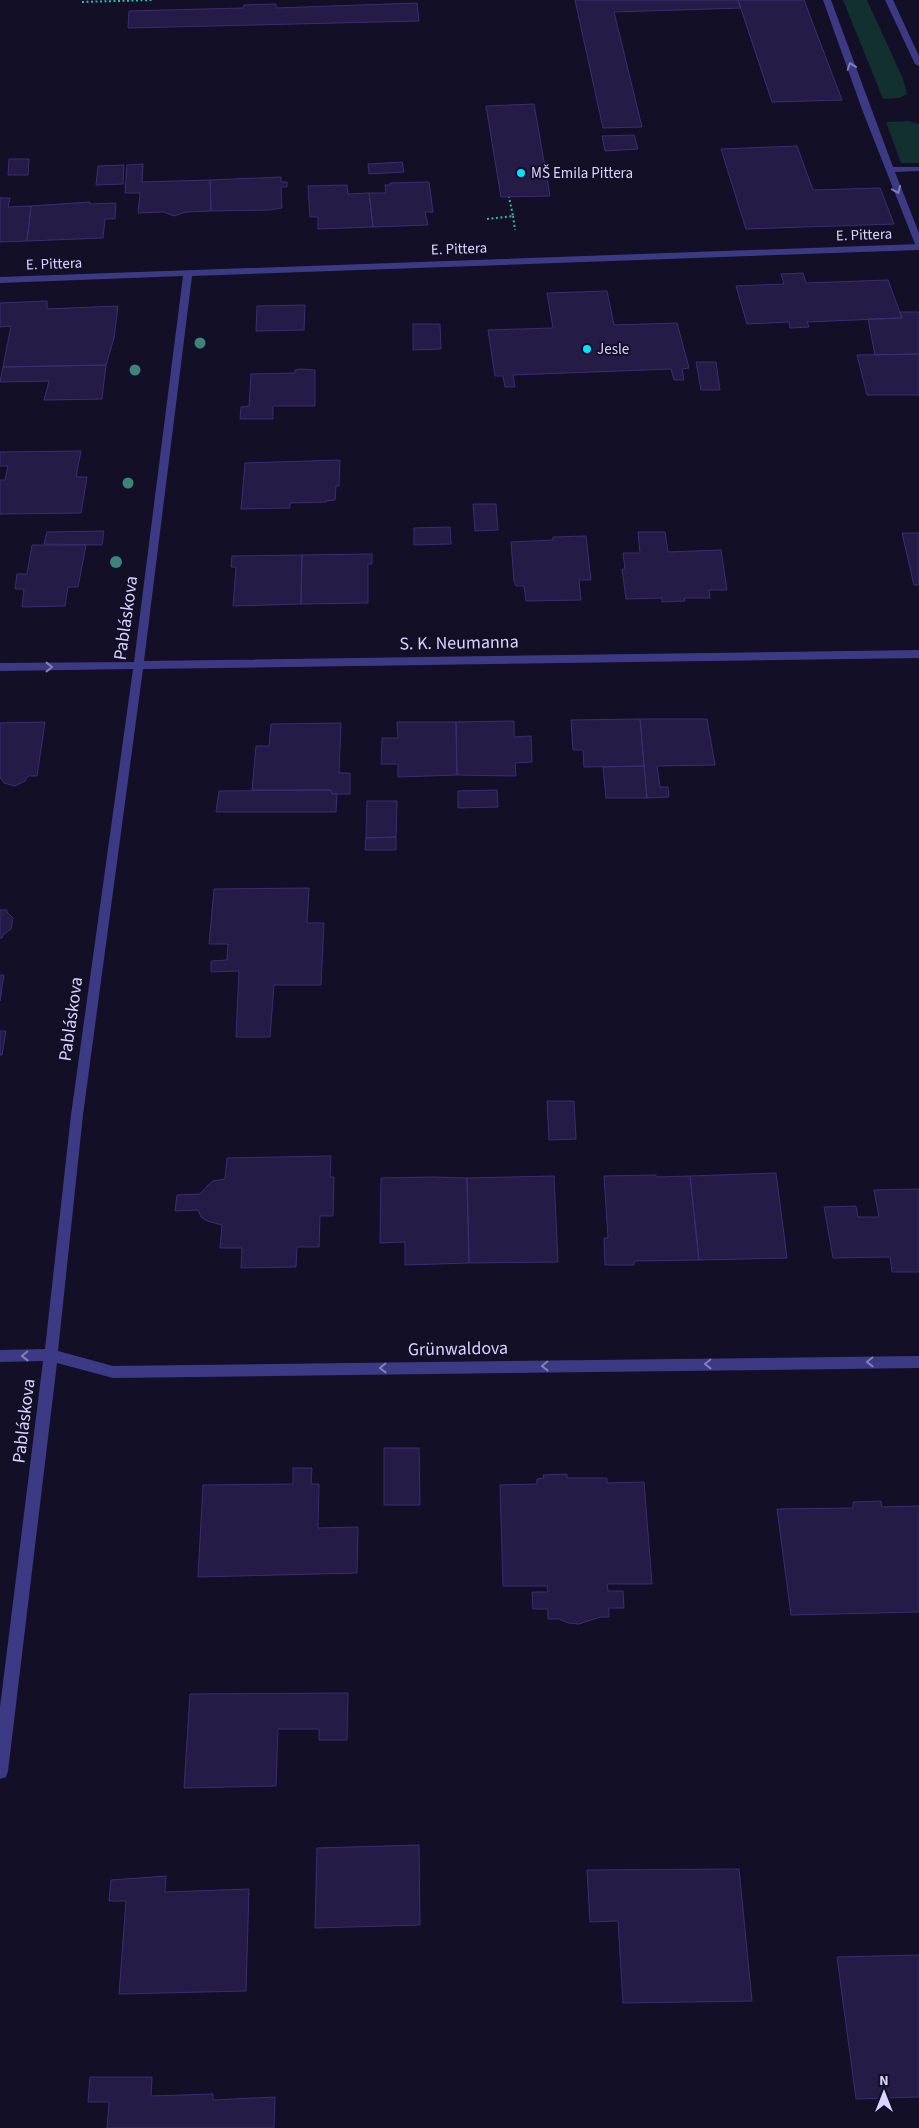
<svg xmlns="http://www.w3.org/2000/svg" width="919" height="2128" font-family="'Source Sans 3',sans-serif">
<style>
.green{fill:#12302f}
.building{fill:#241b47;stroke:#3b2d73}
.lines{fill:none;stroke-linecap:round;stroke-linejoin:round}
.path{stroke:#2fb8b0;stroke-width:2;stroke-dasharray:2 2.5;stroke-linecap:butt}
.service{fill:#3d3a85;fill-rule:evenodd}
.minor{fill:#3d3a85;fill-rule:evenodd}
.tree{fill:#3d827b}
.oneway{stroke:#837fbc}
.poi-dot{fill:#00e5ff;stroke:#130f26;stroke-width:2}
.labels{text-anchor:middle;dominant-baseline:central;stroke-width:4;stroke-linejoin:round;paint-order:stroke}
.far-poi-label{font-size:15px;fill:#d9d4ff;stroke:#130f26;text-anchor:start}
.far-street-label{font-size:15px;fill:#d9d4ff;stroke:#130f26}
.street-label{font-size:18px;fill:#d9d4ff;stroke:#130f26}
</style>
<rect width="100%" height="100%" fill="#130f26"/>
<path class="green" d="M843 0H867L903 79 907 94 899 98 883 99Z
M909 121 919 124V163H901L886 122Z"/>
<path class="building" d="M575 0H738L741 8 614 12 642 127 603 128Z
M738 0H804L842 100 772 102Z
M417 3 419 21 128 28 129 11 243 8 244 5 276 4V8Z
M534 104 550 196 501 197 486 106Z
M634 135 638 149 605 151 602 136Z
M797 146 813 190 880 188 894 224 746 229 721 149Z
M9 159H29L28 175H8Z
M402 162 404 172 369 174 368 164Z
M143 164 142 182 210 180 211 211 186 212 174 216 164 212 138 213 140 193H125L127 165Z
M124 165 123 184 96 185 98 166Z
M281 177V182H287V187H281L282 208 269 210 211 211 210 180Z
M429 182 433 212H425L428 225 373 227 369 193H386L385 185H390V183Z
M347 185 348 194 369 193 373 227 318 229V217H310L308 186Z
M0 198H10L8 207 31 206 27 241 0 242Z
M90 202V204L116 203 115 219H105L103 238 27 241 31 206Z
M803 273 806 283 888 280 902 318 807 322 809 327 790 328 789 322 747 324 736 286 784 284 781 274Z
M607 291 614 325 677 323 689 368 682 369 684 380H674L671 369 513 375 515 387H505L503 376H495L488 330 553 328 547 293Z
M47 301V309L118 306 114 338 106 365 3 367 11 326 0 327V303Z
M305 305 304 330 256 331 257 306Z
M900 312H919V354L875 355 868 319 902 318Z
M413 324H440L441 349 413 350Z
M919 354V395H867L857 355Z
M696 362H716L720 390H701Z
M106 365 102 399 44 400 49 381 0 382 3 367Z
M300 369 315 370V406H273V419H240L241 407 249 406 251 374 295 373V370Z
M81 451 76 477H87L81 513 0 514V480H5L8 466H0V452Z
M340 460 339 486H336L335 500 326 501V502L290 503V508L241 509 245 463Z
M473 504H496L498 530 475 531Z
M450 527 451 544 414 545V528Z
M104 531 102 545 44 544 47 532Z
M638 532H665L668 552 721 550 727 590H709L710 598H684L685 601 662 602V598L626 599 622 569H625L623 553H640Z
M902 533H919V585H914Z
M586 536 591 580H579L581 600 526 601 524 586H516L514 581 511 542 553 540V537Z
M32 545H86L78 587H68L65 606 22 607 24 589H15L17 574H27Z
M372 554V564H368V603L301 604 302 555Z
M302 555 301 604 233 606 236 567H231L232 556Z
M640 719H707L715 765 657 766 660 787H668L669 797 647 798Z
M640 719 644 766 584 767 583 750H573L571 720Z
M514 721V737L531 736 532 762 515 763 516 776 457 775 456 722Z
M45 722 37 776H28L25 781 15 786 4 783 0 777V723Z
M397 722H456L457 775 398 777V764H381L382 738H398Z
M341 723 339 773H350V794H332L331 790H252L256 746H269L271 724Z
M644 766 647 798H606L603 767Z
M331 790 332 794H337L336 812H216L219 791Z
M497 790 498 807 458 808V791Z
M367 801H397L396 837 366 838Z
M396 837V850H365L366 838Z
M309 888 307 923H324L321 985H274L270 1037H236L239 971 211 972V961L227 960 228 944H209L214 889Z
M0 910H7V912L13 918 11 929 3 935 2 938H0Z
M0 975H4L0 1001Z
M0 1031H6L2 1055H0Z
M547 1101H574L576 1139 549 1140Z
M331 1156 330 1177H334L333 1216H320L319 1247H297L296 1267 241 1268 242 1248H220L222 1225 207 1221 201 1217 198 1210 175 1211 177 1195 200 1194 207 1186 213 1181 225 1179 227 1158Z
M776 1173 787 1258 699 1260 690 1176Z
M656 1175V1177L690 1176 699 1260 634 1261V1265H605L604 1238H608L604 1176Z
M554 1176 558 1262 469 1263 467 1178Z
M433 1177 467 1178 469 1263 405 1265V1242L380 1243 381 1178Z
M919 1189V1272H892L890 1257 833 1258 824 1207 856 1206 858 1217H879L874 1190Z
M384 1448H419L420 1505H384Z
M293 1468H312L311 1484H319L318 1528 358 1527 357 1573 198 1577 203 1485 293 1484Z
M567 1474V1478H607V1483L644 1482 652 1584H607L608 1591H623L624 1608H609V1617H600L579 1624 568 1623 559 1619H548V1609H533L532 1592H548L547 1586H503L500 1485 537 1484V1479L544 1478 543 1475Z
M881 1501 882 1507 919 1506V1612L791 1615 777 1509 853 1508V1502Z
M348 1693 347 1740H319V1729H278L276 1786 184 1788 190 1694Z
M419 1845 420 1925 315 1928 317 1848Z
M739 1869 752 2001 623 2003 618 1921 590 1922 587 1870Z
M166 1876 165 1892 249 1889 246 1991 119 1994 126 1901H109L111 1880Z
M919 1955V2097L856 2099 837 1957Z
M90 2077H152L151 2096 213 2094V2100L275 2097 274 2128H107L109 2102H88Z"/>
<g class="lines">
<path class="path" d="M82 2 152 0
M513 216 515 230
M487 219 513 216 509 197"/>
<path class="service" d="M823 0H831L893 167H919V171L895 172 919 233V247L915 244 863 112Z"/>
<path class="minor" d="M885 0H893L919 56V66L915 64Z
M919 244V250L192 276 144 661 919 650V658L143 669 83 1115 58 1351 113 1366 919 1356V1368L113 1378 57 1363 8 1771 6 1777 0 1779V1707L43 1361 0 1362V1350L45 1349 71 1115 133 669 0 671V663L134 662 183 276 0 283V277Z"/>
</g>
<g class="tree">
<circle cx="200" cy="343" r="5.5"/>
<circle cx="135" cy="370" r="5.5"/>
<circle cx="128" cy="483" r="5.5"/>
<circle cx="116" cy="562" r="6"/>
</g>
<defs><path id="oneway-chevron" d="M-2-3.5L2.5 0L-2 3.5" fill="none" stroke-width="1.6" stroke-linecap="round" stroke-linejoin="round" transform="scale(1.25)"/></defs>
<g class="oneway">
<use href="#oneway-chevron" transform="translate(851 66) rotate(-109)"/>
<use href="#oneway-chevron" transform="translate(897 190) rotate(68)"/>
<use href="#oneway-chevron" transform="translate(49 667)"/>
<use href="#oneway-chevron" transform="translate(25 1356) rotate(179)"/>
<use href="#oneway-chevron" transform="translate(870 1362) rotate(179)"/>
<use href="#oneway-chevron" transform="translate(708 1364) rotate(179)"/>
<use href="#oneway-chevron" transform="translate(545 1366) rotate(179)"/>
<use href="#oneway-chevron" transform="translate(383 1368) rotate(179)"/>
</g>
<g class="poi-dot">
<circle cx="521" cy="173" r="5"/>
<circle cx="587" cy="349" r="5"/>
</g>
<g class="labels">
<g class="far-poi-label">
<text x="531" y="173">MŠ Emila Pittera</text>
<text x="597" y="349">Jesle</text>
</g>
<g class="far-street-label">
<text transform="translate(864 235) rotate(-2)">E. Pittera</text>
<text transform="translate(459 249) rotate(-2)">E. Pittera</text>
<text transform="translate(54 264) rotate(-2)">E. Pittera</text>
</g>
<g class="street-label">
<text transform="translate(126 618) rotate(-82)">Pabláskova</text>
<text transform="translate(459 643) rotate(-1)">S. K. Neumanna</text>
<text transform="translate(71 1019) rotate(-82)">Pabláskova</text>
<text transform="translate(458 1349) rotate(-1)">Grünwaldova</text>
<text transform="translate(24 1421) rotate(-83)">Pabláskova</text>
</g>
</g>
<g transform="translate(884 2093)" stroke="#130f26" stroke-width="4" paint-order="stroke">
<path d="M0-4L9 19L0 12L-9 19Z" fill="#d9d4ff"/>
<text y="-8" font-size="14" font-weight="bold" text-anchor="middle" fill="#d9d4ff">N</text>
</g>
</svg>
